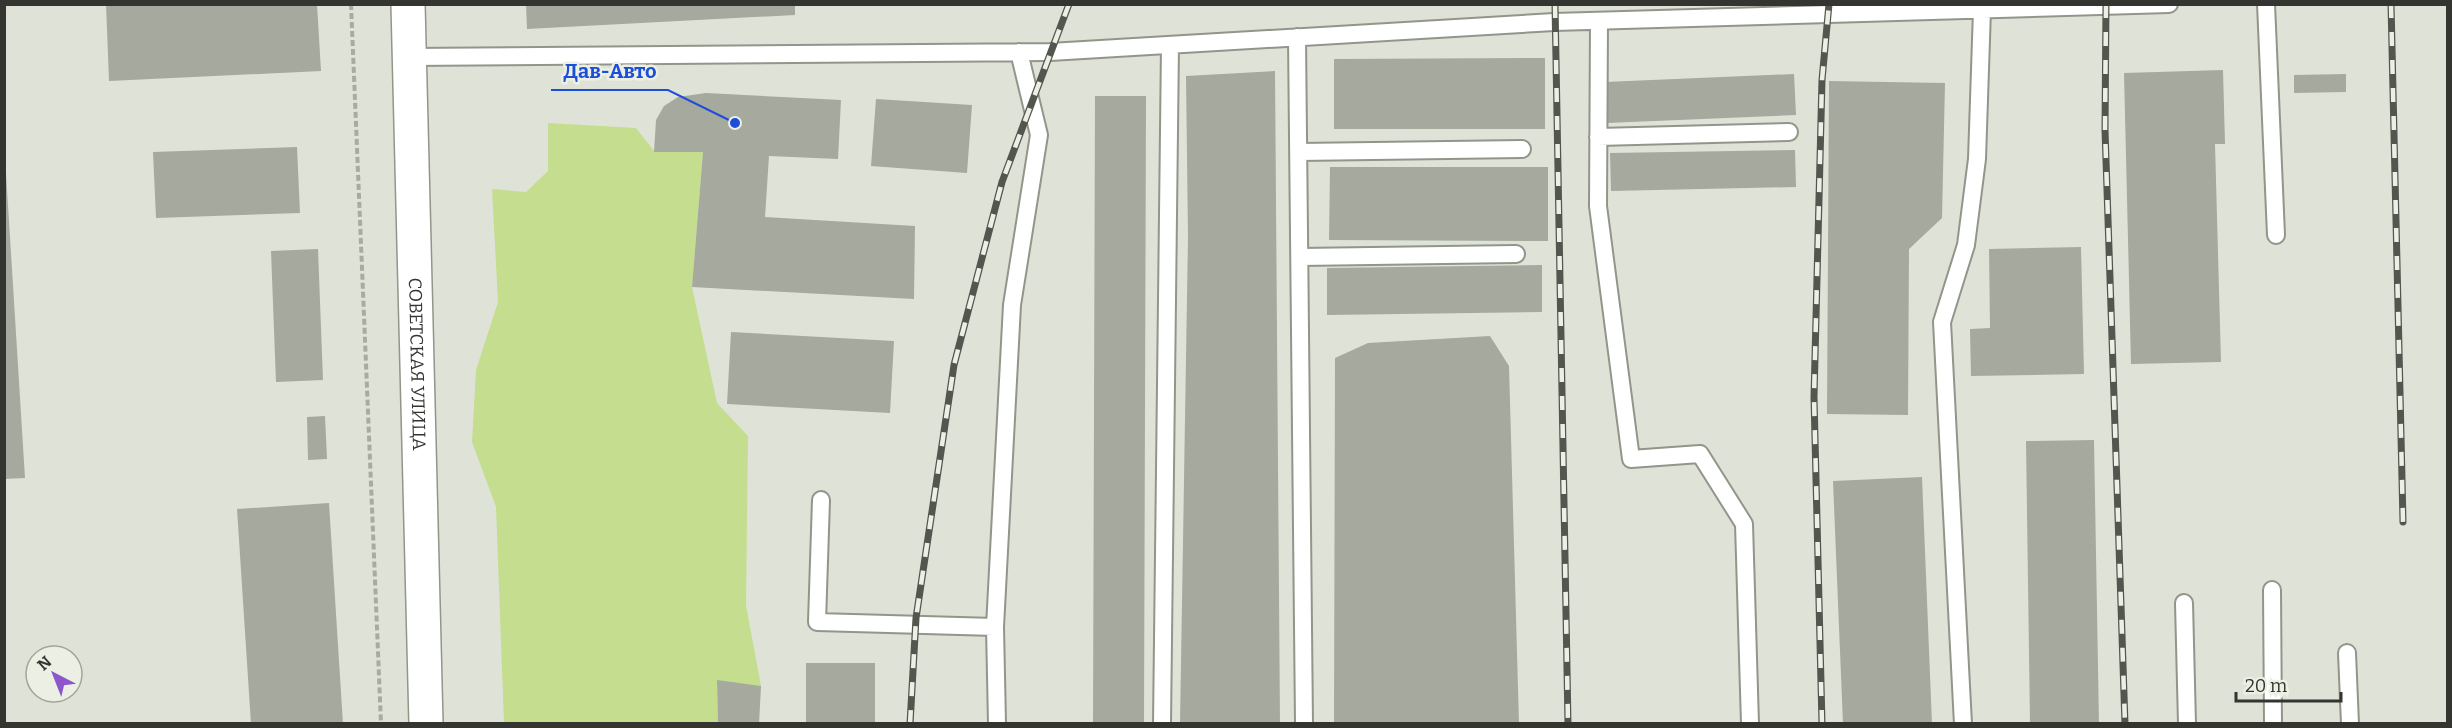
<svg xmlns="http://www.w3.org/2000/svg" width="2452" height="728" font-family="Bitter,serif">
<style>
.green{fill:#c5dd8f}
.building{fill:#a5a99e}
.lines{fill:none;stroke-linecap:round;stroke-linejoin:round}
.lane-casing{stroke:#91958a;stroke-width:20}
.primary-casing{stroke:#91958a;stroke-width:36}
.path{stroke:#a8aba1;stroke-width:4;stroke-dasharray:6 3;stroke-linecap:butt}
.lane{stroke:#fff;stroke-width:16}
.primary{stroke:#fff;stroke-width:33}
.rail-casing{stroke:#53554f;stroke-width:7}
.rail{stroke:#ecf0e4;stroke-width:4.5;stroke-dasharray:14;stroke-linecap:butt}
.labels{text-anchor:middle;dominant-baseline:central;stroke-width:5;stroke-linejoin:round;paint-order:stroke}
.street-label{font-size:18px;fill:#343531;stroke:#ecf0e4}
.leader{fill:none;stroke:#1d4ed8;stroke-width:2}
.callout-dot{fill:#1d4ed8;stroke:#ecf0e4;stroke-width:2}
.callout-label{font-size:20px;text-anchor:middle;font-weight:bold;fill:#1d4ed8;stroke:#ecf0e4;stroke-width:5;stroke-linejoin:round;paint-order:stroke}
</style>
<rect width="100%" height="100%" fill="#dfe3d7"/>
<path class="green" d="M548 123 636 128 655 152H703L692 287 717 403 748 436 746 605 761 686 717 681 718 723H504L496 507 472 442 476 370 498 302 492 189 526 192 548 171Z"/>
<path class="building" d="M106 4H317L321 71 109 81Z
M526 4H795V15L527 29Z
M1545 58V129H1334V59Z
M2223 70 2225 144H2215L2221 362 2131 364 2124 73Z
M1275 71 1280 724H1180L1188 237 1186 76Z
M1794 74 1796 115 1607 123 1605 82Z
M2346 74V92L2294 93V75Z
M1829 81 1945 83 1942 218 1909 249 1908 415 1827 414Z
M706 93 841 100 838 159 769 156 765 217 915 226 914 299 692 287 703 152H654L656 120 664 106 678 97Z
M1095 96H1146L1144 724H1093Z
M876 99 972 105 967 173 871 166Z
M297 147 300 213 156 218 153 152Z
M1795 150 1796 187 1611 191 1610 153Z
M1330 167H1548V241L1329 240Z
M4 173H6L25 478 4 479Z
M2081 247 2084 374 1971 376 1970 329 1990 328 1989 249Z
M318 249 323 380 276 382 271 251Z
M1542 265V312L1327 315V268Z
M731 332 894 341 890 413 727 404Z
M1490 336 1509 366 1519 724H1334L1335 358 1368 343Z
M325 416 327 459 308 460 307 417Z
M2094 440 2099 724H2030L2026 441Z
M1922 477 1932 724H1843L1833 481Z
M329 503 343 724H251L237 509Z
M806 663H875V724H806Z
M717 680 761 686 759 724H718Z"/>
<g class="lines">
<defs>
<path id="lane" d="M2266 4 2276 235
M1599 22 1598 206 1631 459 1700 454 1744 524 1750 724
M1297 37 1304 724
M409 57 1050 52 1554 22 2169 4
M1598 137 1789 132
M1299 152 1522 149
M1300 257 1516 254
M821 500 817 622 995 627 1012 305 1039 135 1019 52
M2272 590 2273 724
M2184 603 2187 724
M995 627 997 724
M2347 653 2350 724
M1162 724 1170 45
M1963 724 1942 322 1966 245 1977 159 1982 10"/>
<g id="primary">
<path id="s1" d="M408 4 426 724"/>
</g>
</defs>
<use href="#lane" class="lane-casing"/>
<use href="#primary" class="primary-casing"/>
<path class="path" d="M351 4 381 724"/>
<use href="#lane" class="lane"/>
<use href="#primary" class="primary"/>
<defs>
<path id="rail" d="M1555 4 1568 724
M2106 4 2105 130 2125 724
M2391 4 2403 522
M910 724 916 618 954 365 1002 182 1069 4
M1822 724 1814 397 1822 80 1829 4"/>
</defs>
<use href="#rail" class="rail-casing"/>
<use href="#rail" class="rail"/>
</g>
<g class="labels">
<g class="street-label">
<text stroke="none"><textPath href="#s1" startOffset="360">СОВЕТСКАЯ УЛИЦА</textPath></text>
</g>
</g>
<path class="leader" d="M735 123L668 90H551"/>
<circle class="callout-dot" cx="735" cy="123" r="6"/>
<g class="callout-label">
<text x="610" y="78">Дав-Авто</text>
</g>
<rect width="2452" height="728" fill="none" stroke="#343531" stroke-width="12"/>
<g transform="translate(54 674) rotate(318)"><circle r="28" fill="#ecf0e4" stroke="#a2a59c" stroke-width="1.5"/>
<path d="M0-4.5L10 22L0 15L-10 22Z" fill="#8d56cd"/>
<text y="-9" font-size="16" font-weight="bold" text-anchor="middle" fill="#343531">N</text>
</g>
<path d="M2236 692v9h105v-9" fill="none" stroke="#343531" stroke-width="3"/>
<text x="2245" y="692" font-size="18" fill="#343531" stroke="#ecf0e4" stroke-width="4.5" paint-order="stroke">20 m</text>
</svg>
